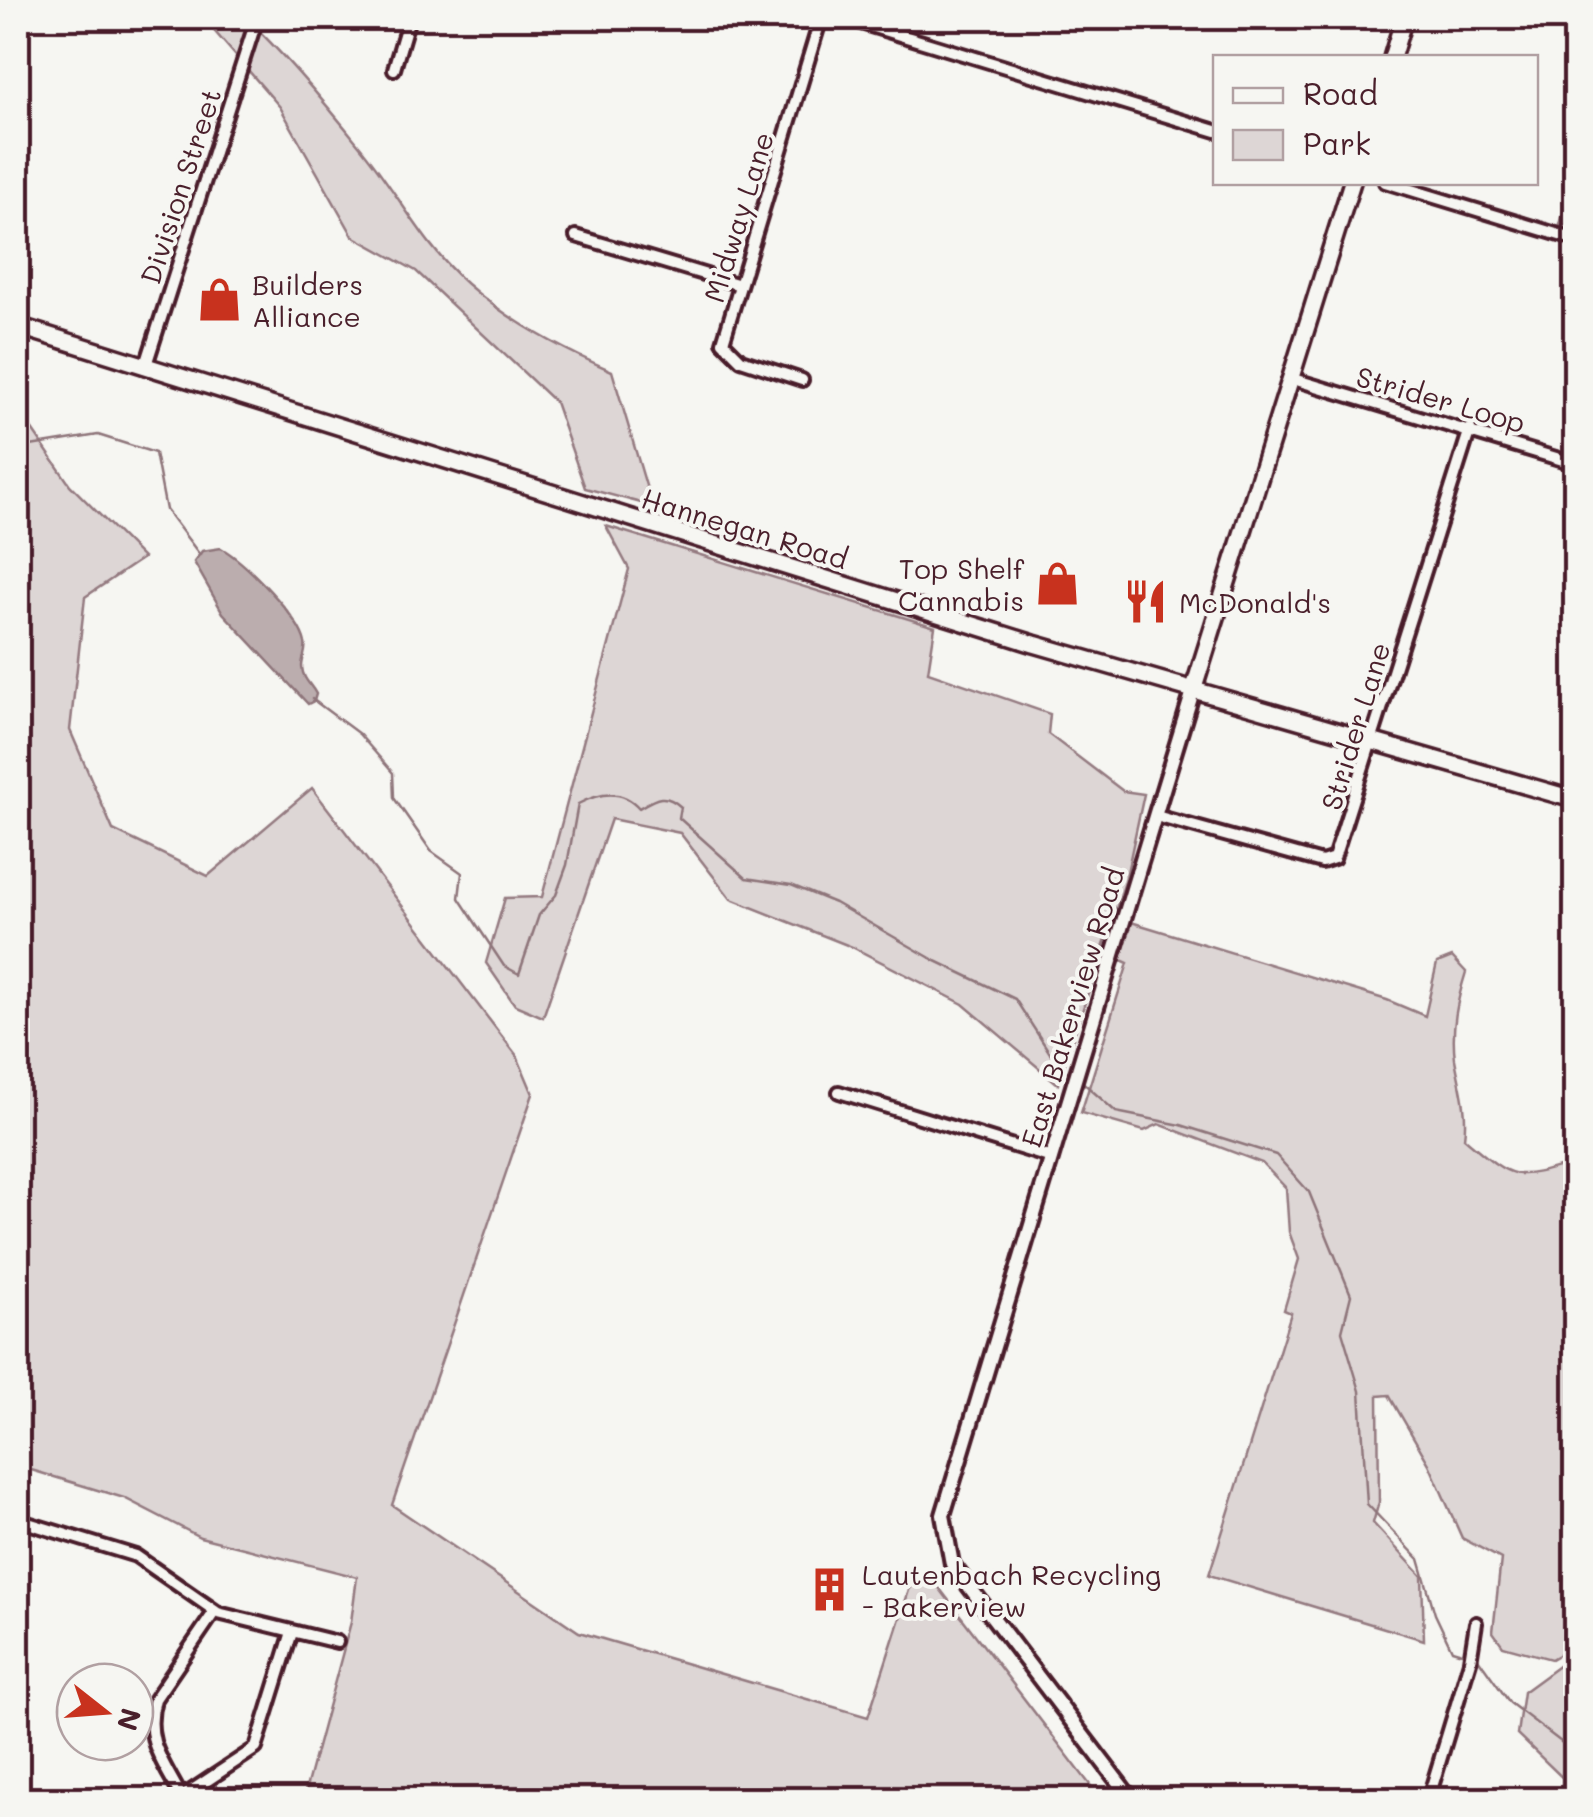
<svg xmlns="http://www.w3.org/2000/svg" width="1593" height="1817" font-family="Mali,sans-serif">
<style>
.green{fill:#ddd6d5;stroke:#947a80;stroke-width:2.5}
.water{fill:#bbadae;stroke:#8e747a;stroke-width:2.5}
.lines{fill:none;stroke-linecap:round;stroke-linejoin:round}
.stream{stroke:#8e747a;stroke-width:2.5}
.minor-casing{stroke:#4a1f2b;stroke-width:18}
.tertiary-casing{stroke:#4a1f2b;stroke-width:20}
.secondary-casing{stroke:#4a1f2b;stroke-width:22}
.minor{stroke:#f6f6f2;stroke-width:10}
.tertiary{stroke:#f6f6f2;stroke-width:12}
.secondary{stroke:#f6f6f2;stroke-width:15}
.labels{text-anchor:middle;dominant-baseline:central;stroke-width:8;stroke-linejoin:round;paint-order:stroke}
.street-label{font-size:28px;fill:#4a1f2b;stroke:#f6f6f2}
.poi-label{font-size:28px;fill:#4a1f2b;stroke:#f6f6f2;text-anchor:start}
</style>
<rect width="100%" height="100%" fill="#f6f6f2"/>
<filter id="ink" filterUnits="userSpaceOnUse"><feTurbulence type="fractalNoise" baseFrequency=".01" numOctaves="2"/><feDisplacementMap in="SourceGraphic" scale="20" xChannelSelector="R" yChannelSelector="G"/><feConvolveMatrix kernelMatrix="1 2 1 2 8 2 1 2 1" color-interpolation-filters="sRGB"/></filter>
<g filter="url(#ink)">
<path class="green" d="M203 18H246C288 58 327 105 363 150 399 195 424 246 467 284 509 321 561 349 612 371L652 506 585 488 555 402 416 271 353 236 280 107Z
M1574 169H1576L1575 230 1560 225Z
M18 409 70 485 143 558 85 597 70 730 113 830 208 876 312 788 517 1056 533 1094 392 1505 579 1632 868 1717 911 1584 927 1572 1094 1790 1083 1799H303L351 1622 357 1577 200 1537 124 1498 18 1466Z
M606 526 935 627 928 672 1050 714 1048 734 1123 791 1144 794 1125 882 1058 1084 963 1004 852 947 731 899 680 833 611 819 543 1017 515 1005 486 963 505 898 542 897 629 569Z
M1131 922 1387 1000 1425 1016 1437 963 1452 957 1466 972C1457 1001 1451 1028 1455 1059 1460 1087 1468 1110 1464 1138 1515 1181 1512 1181 1575 1162V1645L1551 1659 1503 1646 1493 1632 1501 1559 1462 1538 1429 1464 1389 1395 1378 1396 1379 1502 1373 1523 1422 1576 1424 1640 1209 1575 1291 1313 1284 1310 1299 1259 1289 1232 1286 1188 1262 1163 1159 1124 1144 1131 1081 1113 1128 963 1119 959Z
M1575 1654V1790L1517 1734 1523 1692Z"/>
<path class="water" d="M221 548C244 561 300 617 305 643 307 650 302 659 302 667 303 680 311 684 316 694L314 701 308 704 223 613 194 562 202 551Z"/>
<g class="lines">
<path class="stream" d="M18 448 98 435 155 453 166 510 200 555
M312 699 359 734 380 758 393 773 394 798 431 851 462 873 459 898 504 966 519 974 539 915 556 895 567 865 578 804C599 793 622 788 639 808 656 798 665 792 681 807L679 818 746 878 791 885 835 903 934 960 1015 999 1057 1064 1072 1075
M1079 1079 1116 1112 1181 1125 1276 1155 1309 1192 1351 1295 1342 1331 1360 1391 1367 1504 1419 1559 1435 1614 1452 1650 1462 1653
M1478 1658 1510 1703 1565 1745 1561 1800"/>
<defs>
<path id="minor" d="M844 18 1216 131
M394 69 409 18
M1385 182 1576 240
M576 236 740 285
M145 368 257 18
M1293 379 1576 464
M802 380 741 360 723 342 821 18
M1156 816 1322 862 1334 858 1470 429
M839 1092 1052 1158
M18 1520 136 1556 218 1613 337 1642
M182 1797 256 1748 292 1632
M183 1800C164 1762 143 1742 155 1699L215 1611
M1428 1800 1470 1661 1476 1623"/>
<path id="tertiary" d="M1132 1800 952 1564 943 1515 1193 691"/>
<path id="secondary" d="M1392 58 1404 18
M18 326 1034 644 1576 800
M1193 691 1352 182"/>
</defs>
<use href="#minor" class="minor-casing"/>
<use href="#tertiary" class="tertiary-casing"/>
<use href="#secondary" class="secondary-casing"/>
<use href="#minor" class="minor"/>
<use href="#tertiary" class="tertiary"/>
<use href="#secondary" class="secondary"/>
</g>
</g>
<defs>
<symbol id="shop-bare" viewBox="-9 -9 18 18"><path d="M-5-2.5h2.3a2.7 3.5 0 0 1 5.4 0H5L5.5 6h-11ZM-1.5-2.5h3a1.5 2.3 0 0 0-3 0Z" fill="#c8321e" stroke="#f6f6f2" stroke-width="2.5" paint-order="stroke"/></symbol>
<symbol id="restaurant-bare" viewBox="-9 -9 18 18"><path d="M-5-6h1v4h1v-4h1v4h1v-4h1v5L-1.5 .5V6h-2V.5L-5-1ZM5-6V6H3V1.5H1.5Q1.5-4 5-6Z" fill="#c8321e" stroke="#f6f6f2" stroke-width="2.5" paint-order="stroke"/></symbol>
<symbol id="building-bare" viewBox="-9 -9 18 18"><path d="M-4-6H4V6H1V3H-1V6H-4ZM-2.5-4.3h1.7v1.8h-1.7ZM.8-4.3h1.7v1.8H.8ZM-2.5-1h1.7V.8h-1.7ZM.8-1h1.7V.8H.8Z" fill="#c8321e" stroke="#f6f6f2" stroke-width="2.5" paint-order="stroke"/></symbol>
</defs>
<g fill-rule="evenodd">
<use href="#shop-bare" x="188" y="268" width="63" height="63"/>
<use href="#shop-bare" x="1026" y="552" width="63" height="63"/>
<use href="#restaurant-bare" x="1114" y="570" width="63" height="63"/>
<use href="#building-bare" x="798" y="1558" width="63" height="63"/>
</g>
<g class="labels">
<g class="street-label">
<text transform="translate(180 186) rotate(-72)">Division Street</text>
<text transform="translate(738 217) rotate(-73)">Midway Lane</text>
<text transform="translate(1441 399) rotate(16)">Strider Loop</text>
<text transform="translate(745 528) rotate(17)">Hannegan Road</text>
<text transform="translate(1355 726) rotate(-73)">Strider Lane</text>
<text transform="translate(1072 1007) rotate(-73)">East Bakerview Road</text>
</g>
<g class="poi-label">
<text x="252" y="284">Builders<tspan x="252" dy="32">Alliance</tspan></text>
<text x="1024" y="568" text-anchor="end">Top Shelf<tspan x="1024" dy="32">Cannabis</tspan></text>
<text x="1179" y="602">McDonald's</text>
<text x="862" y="1574">Lautenbach Recycling<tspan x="862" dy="32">- Bakerview</tspan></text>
</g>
</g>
<rect width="1593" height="1817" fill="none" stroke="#f6f6f2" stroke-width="60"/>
<rect x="30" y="30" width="1533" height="1757" fill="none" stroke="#4a1f2b" stroke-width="4" filter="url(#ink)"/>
<rect x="1213" y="55" width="325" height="130" fill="#f6f6f2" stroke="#b1a0a2" stroke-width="2.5"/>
<rect x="1233" y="88" width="50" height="15" fill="#f6f6f2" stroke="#b1a0a2" stroke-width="2.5"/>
<text x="1303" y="105" font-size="30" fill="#4a1f2b">Road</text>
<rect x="1233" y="130" width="50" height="30" fill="#ddd6d5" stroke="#b1a0a2" stroke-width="2.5"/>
<text x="1303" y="155" font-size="30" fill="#4a1f2b">Park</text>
<g transform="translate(105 1712) rotate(107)"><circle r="48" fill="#f6f6f2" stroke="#b1a0a2" stroke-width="2.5"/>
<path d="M0-8L18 38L0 25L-18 38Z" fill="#c8321e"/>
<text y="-15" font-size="28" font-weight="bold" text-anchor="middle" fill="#4a1f2b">N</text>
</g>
</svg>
